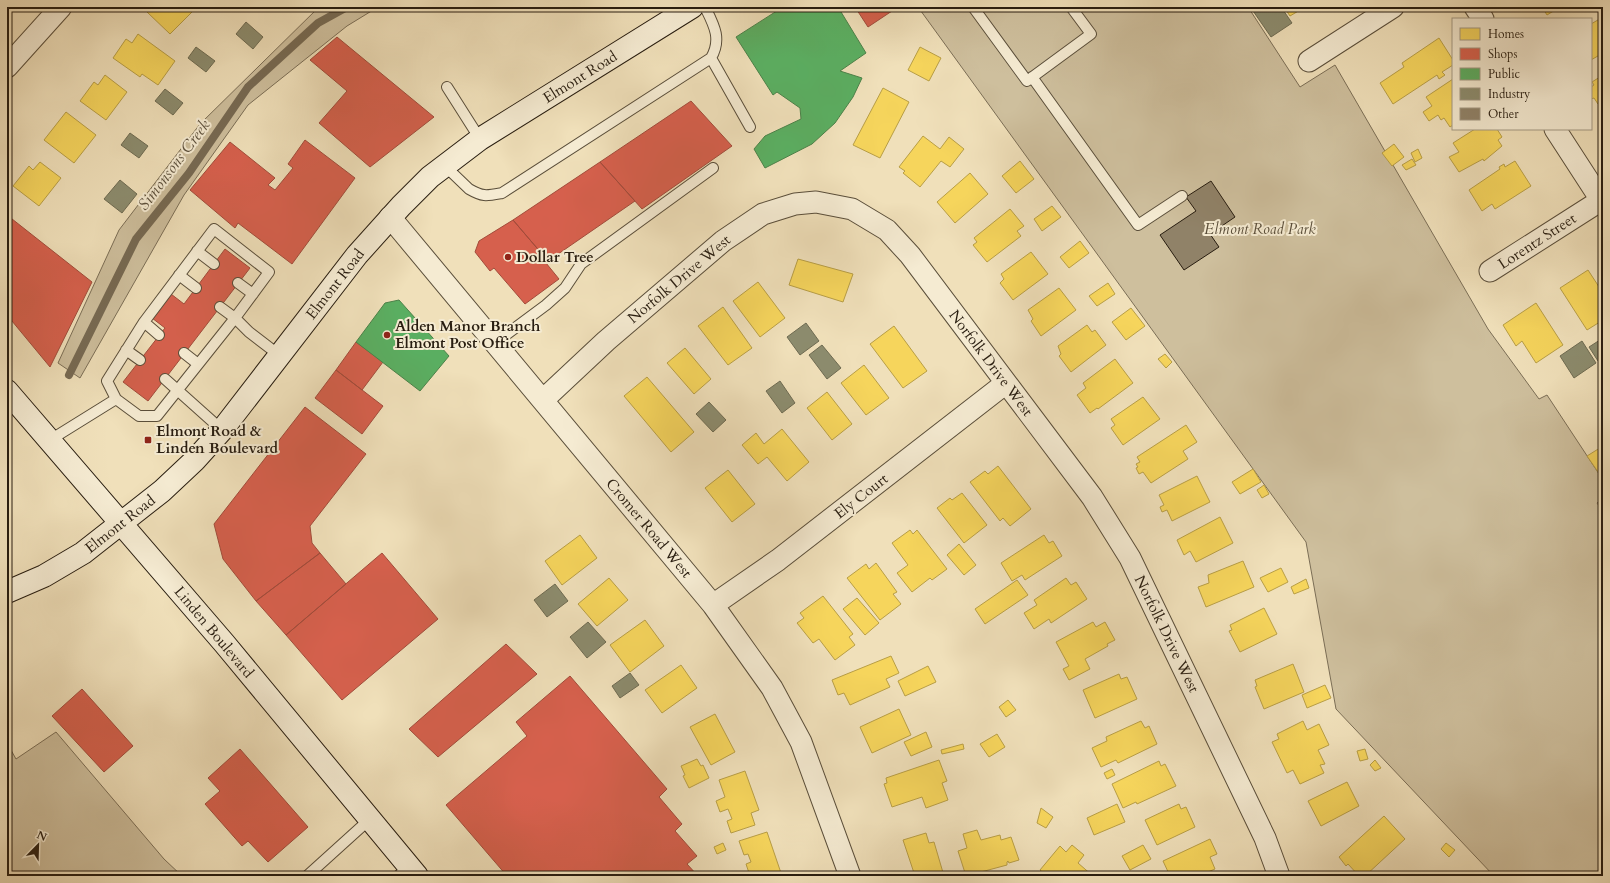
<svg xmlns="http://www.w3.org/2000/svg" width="1610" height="883" font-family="Cardo,serif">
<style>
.green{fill:#cebf9d;stroke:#7b6e56}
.homes{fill:#f6d55c;stroke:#b89e45}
.shops{fill:#d6604d;stroke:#a24c3b}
.public{fill:#5aae61;stroke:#4b8249}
.industry{fill:#8c8c6e;stroke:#6e6b52}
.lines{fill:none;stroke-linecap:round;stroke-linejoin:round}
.stream{stroke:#776a53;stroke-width:8}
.building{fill:#908268;stroke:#281d10}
.lane-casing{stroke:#5a4e3a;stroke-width:12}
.street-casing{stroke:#5a4e3a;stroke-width:23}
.secondary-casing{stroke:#281d10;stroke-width:24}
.lane{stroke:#f5ebd2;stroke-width:10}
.street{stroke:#f5ebd2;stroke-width:21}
.secondary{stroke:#f5ebd2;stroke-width:22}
.poi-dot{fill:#8f2418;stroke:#f5ebd2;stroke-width:1.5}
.labels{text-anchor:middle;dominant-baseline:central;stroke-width:4;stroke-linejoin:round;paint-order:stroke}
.street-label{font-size:15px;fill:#281d10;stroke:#f5ebd2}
.park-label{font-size:15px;font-style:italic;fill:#5a4e3a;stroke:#f5ebd2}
.poi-label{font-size:15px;font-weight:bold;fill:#281d10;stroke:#f5ebd2;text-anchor:start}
.water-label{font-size:16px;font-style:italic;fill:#5d513d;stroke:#f5ebd2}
</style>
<rect width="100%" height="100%" fill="#f0e0ba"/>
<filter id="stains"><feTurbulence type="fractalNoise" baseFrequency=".005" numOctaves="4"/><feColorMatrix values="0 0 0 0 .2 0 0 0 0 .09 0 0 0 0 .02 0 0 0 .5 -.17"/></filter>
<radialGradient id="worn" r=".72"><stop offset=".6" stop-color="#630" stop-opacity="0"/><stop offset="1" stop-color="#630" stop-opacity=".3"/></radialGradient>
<path class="green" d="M319 7H378L347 26 248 105 184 195 80 378 58 363 119 230 200 124Z
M918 7H1248L1300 87 1335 65 1488 329 1539 399 1547 395 1603 480V497L1597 503 1603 512V876H1494L1336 709 1306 542Z
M56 732 164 859 182 876H7V743L16 759Z"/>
<path class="homes" d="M152 7H193L195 9 170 34 147 12Z
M1284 7H1305L1290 16Z
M1542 7H1560L1547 15Z
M1603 17V53L1591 60V24Z
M138 34 175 61 158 85 142 74 140 77 113 58 126 39 132 43Z
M1439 38 1453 60V65L1442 72 1445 75 1439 79 1437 75 1393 104 1380 83 1404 67 1402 63Z
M920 47 941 58 929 81 908 70Z
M105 75 127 92 106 120 80 101 94 82 98 85Z
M1603 75V101L1598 104 1594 98 1591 99V87L1594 85 1592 82Z
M1453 79V125L1450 127 1444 118 1441 120 1438 115 1429 121 1423 112 1432 106 1426 97Z
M883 88 909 102 880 158 853 145Z
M66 112 96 135 74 163 44 140Z
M1475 129H1497L1502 137 1498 140 1502 146 1484 161 1483 159 1459 172 1449 157 1459 152 1453 143Z
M923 136 940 149 949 137 964 149 950 167 941 161 920 187 903 173 905 171 899 167Z
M1394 144 1404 157 1392 166 1382 153Z
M1418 149 1422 158 1415 162 1411 153Z
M1412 159 1416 165 1406 170 1402 165Z
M1020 161 1034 179 1016 193 1002 176Z
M1515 161 1531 186 1495 209 1492 204 1482 211 1469 190 1500 169 1499 167 1504 164 1505 167Z
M40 162 61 178 39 206 13 186 29 166 33 170Z
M970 173 988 194 955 223 937 202Z
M1052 206 1061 217 1042 231 1034 219Z
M1010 209 1024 226 1017 231 1021 236 987 262 973 245 977 242 974 238Z
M1080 241 1089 253 1069 268 1060 257Z
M1031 252 1048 274 1013 300 1000 283 1004 279 1001 274Z
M798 259 853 274 843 302 789 285Z
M1588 270 1603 293V320L1587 330 1560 288Z
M758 282 785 318 760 337 733 301Z
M1108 283 1115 294 1097 306 1089 296Z
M1059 288 1076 310 1041 336 1031 321 1033 319 1028 310Z
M1536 303 1563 345 1536 363 1522 341 1516 346 1503 325Z
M723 307 752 348 728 365 698 326Z
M1131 308 1145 326 1126 340 1112 322Z
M1087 325 1092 332 1095 330 1106 345 1071 372 1059 356 1061 354 1058 346Z
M894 326 927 371 903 388 870 344Z
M685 348 711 379 694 394 667 363Z
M1165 354 1172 362 1166 368 1158 359Z
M1115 359 1133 383 1098 409 1097 408 1090 413 1077 395 1086 388 1083 383Z
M864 365 889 398 866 415 841 383Z
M647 377 694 432 671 452 624 396Z
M827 392 852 424 832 440 807 408Z
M1143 397 1160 419 1123 445 1111 428 1115 425 1111 419Z
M1186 425 1197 442 1183 451 1188 459 1151 483 1143 472 1139 474 1136 468 1138 467 1136 464 1140 462 1137 457Z
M782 429 809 462 787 481 767 457 758 464 742 445 756 433 764 444Z
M1603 446V479L1587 456Z
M998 466 1031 509 1010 526 1003 518 1000 521 970 482 985 471 988 474Z
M1253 469 1261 482 1240 494 1232 482Z
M728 470 755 504 732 522 705 488Z
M1197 476 1210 502 1172 521 1167 510 1162 512 1160 507 1164 505 1159 495Z
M1264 485 1269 494 1262 498 1257 490Z
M962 493 987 525 964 543 937 508 950 498 952 500Z
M1220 517 1233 543 1196 562 1190 551 1184 555 1177 540Z
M910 530 913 534 917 530 947 569 932 580 930 578 912 592 897 573 908 565 892 543Z
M580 535 597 558 562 585 545 561Z
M1044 535 1049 543 1053 541 1062 556 1025 580 1022 575 1012 581 1001 563Z
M959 544 976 565 964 575 947 555Z
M1243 561 1254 587 1206 607 1198 587 1209 583 1208 575Z
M876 563 897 592 893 594 901 604 880 620 847 578 866 564 869 569Z
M1281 568 1288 582 1268 592 1260 578Z
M609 578 628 600 597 626 578 604Z
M1066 578 1071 585 1076 582 1087 599 1051 623 1049 619 1034 629 1024 613 1037 605 1034 600Z
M1306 579 1309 588 1294 594 1291 587Z
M1017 580 1028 595 985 624 975 609Z
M823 596 853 634 849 637 855 645 835 660 819 639 813 643 797 623 804 618 800 613Z
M857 598 879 623 865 635 843 609Z
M1264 608 1277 634 1240 652 1229 631 1232 630 1230 625Z
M645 620 664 646 630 672 610 645Z
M1093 622 1096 627 1105 622 1115 640 1107 644 1108 646 1085 659 1090 669 1069 680 1063 669 1069 666 1056 642Z
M891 656 899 673 886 679 890 687 850 705 844 693 838 695 832 680Z
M1293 664 1304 692 1264 709 1255 687 1257 686 1255 680Z
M681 665 697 688 662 713 645 690Z
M928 666 936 682 905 696 898 681Z
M1119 674 1121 679 1127 677 1137 699 1095 718 1083 690Z
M1325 685 1331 698 1307 708 1302 695Z
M1008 700 1016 710 1006 717 999 707Z
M899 709 911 735 872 753 860 727Z
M715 714 735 752 711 765 690 727Z
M1141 721 1145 728 1149 726 1157 744 1118 763 1116 760 1101 767 1092 748 1107 741 1106 737Z
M1303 721 1307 730 1319 724 1329 745 1318 750 1325 764 1320 765 1324 773 1300 784 1293 770 1287 773 1272 742 1279 739 1277 734Z
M926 732 932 747 911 756 904 742Z
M997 734 1005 747 989 757 980 744Z
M963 744 964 749 942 754 941 750Z
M1365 749 1368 759 1360 761 1357 751Z
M697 759 701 766 703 765 709 778 689 788 683 776 685 775 681 766Z
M939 760 947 781 942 783 948 800 926 808 922 797 892 807 884 784 887 783 886 778Z
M1375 760 1381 768 1375 771 1370 765Z
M1159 761 1161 766 1165 764 1176 786 1137 804 1136 802 1123 808 1112 784Z
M1112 769 1115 775 1107 779 1104 773Z
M745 771 759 810 751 813 755 825 731 833 727 821 732 819 728 809 720 812 716 801 725 797 719 780Z
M1347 782 1359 806 1321 826 1308 801Z
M1117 804 1125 822 1094 835 1087 818Z
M1179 804 1181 809 1186 807 1195 827 1157 845 1145 820Z
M1041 808 1053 817 1046 828 1037 823Z
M1384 816 1405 839 1365 876H1359L1348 864 1346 866 1339 857Z
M977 830 981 840 1000 835 1001 840 1011 837 1019 860 1009 863 1008 861 1007 862V865L966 876 958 851 967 848 963 834Z
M767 832 781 873 773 876H750L746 864 751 862 748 854 744 855 739 841Z
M926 833 929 843 934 842 944 876H915L903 840Z
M1210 839 1217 854 1210 857 1215 869 1203 874 1204 876H1170L1163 861Z
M723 843 726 850 717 854 714 847Z
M1446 843 1455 850 1449 857 1441 849Z
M1072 845 1084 855 1078 863 1093 876H1047L1040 870 1060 846 1066 852Z
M1143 845 1151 859 1130 870 1122 856Z"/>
<path class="shops" d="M855 7H890L892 11 868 27Z
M337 37 434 117 370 167 319 123 347 91 310 60Z
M691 101 732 146 642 209 600 162Z
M305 140 355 178 292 264 238 223 235 228 190 190 230 142 275 178 268 185 275 190 293 168 288 164Z
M600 162 635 201 548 261 513 220Z
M7 215 92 282 50 367 7 315Z
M513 220 548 261 546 263 559 279 525 304 494 268 490 271 475 252 479 241Z
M225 249 250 268 148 401 123 382 165 328 152 318 171 294 184 304Z
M356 342 383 362 362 390 336 370Z
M336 370 383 406 362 434 315 398Z
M305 407 366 454 310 526 312 543 320 553 256 601 223 559 214 524Z
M320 553 346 584 286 635 256 601Z
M382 553 438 619 342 700 286 635Z
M506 644 537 674 438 757 409 729Z
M570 676 667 789 659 797 682 824 675 831 697 856 687 864 698 876H507L446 805 527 736 516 722Z
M82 689 133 746 104 772 52 716Z
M240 749 308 827 268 862 248 841 242 846 205 804 220 791 208 778Z"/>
<path class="public" d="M783 7H838L866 53 840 71 862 78 853 97 835 123 812 144 765 168 754 149 765 136 801 119 800 108 777 92 773 95 736 37Z
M399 300 449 356 420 391 356 342 385 303Z"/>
<path class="industry" d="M1253 7H1281L1292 23 1271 37 1251 8Z
M246 22 263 37 253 49 236 34Z
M196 47 215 61 206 72 188 58Z
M165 89 183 103 173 115 155 101Z
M130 133 148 146 139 158 121 145Z
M120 180 137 194 122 213 104 199Z
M806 323 819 341 800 355 787 337Z
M1603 338V358L1598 361 1589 347Z
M1582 341 1596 363 1574 378 1560 356Z
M822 345 841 368 827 379 809 355Z
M780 381 795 403 782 413 766 391Z
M709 402 726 420 713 432 696 414Z
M555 584 568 601 547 617 534 600Z
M588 622 606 642 587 658 570 637Z
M630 673 639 685 620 698 612 686Z"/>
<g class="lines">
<path class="stream" d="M69 375 136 239 189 173 248 87 318 23 347 7"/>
</g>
<path class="building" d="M1211 181 1235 217 1210 234 1219 247 1184 270 1160 235 1196 211 1186 197Z"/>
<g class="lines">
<defs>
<path id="lane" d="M973 7 1027 81 1091 34 1071 7
M711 58 750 127
M1032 77 1138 225 1182 196
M447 87 480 139
M444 165 469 189C483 197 486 196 502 193L711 58C722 39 714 25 705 7
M197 251 214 264
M179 275 196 288
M238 283 253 294
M220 307 235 318 157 416H139L116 399 107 381 144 322 214 229 269 272 235 318 249 332 279 355
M144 322 159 335
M495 343 546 305 565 288 581 264 713 168
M126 350 140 360
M184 353 198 364
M165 379 222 430
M50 440 116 399
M307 876 370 819
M398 876 409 867"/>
<path id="street" d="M1475 7 1483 19
M1309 61 1393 7
M7 67 61 7
M1555 129 1603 203
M390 217 713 605 772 688 801 742 850 876
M1490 271 1603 199
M543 400 606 341 723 241 763 214 795 204 816 202 852 209 887 230 910 255 1092 497 1130 558 1265 838 1279 876
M713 605 778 560 1006 383"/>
<path id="secondary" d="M7 391 224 643 417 876
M7 592 44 576 83 553 162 491 195 460 222 430 357 255 401 206 430 177 480 139 692 7"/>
</defs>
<use href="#lane" class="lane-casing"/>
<use href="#street" class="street-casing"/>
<use href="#secondary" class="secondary-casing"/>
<use href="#lane" class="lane"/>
<use href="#street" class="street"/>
<use href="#secondary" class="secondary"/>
</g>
<g class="poi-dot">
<circle cx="508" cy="257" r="4"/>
<circle cx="387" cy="335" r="4"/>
<rect x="144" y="436" width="8" height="8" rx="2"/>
</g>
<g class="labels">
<g class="street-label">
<text transform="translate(580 77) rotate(-32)">Elmont Road</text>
<text transform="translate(1537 241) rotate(-33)">Lorentz Street</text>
<text transform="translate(679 279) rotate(-40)">Norfolk Drive West</text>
<text transform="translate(335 284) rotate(-52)">Elmont Road</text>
<text transform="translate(991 363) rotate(53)">Norfolk Drive West</text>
<text transform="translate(861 496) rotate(-38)">Ely Court</text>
<text transform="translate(120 524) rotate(-38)">Elmont Road</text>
<text transform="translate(649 528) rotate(50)">Cromer Road West</text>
<text transform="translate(214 632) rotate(50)">Linden Boulevard</text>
<text transform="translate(1167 634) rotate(64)">Norfolk Drive West</text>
</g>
<g class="park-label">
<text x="1260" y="229">Elmont Road Park</text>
</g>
<g class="poi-label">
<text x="516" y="257">Dollar Tree</text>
<text x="395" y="326">Alden Manor Branch<tspan x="395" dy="17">Elmont Post Office</tspan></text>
<text x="156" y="431">Elmont Road &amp;<tspan x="156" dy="17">Linden Boulevard</tspan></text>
</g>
<g class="water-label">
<text transform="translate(174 165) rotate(-53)">Simonsons Creek</text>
</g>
</g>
<rect width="1610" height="883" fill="none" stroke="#f0e0ba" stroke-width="24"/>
<rect x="8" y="8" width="1594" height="867" fill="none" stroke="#281d10" stroke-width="2"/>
<rect x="12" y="12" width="1586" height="859" fill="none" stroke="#281d10"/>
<rect x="1452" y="18" width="140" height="112" fill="#f5ebd2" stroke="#a39984"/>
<rect x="1460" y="28" width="20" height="12" fill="#f6d55c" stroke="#a39984"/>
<text x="1488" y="38" font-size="12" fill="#281d10">Homes</text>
<rect x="1460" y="48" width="20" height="12" fill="#d6604d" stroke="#a39984"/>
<text x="1488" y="58" font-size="12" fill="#281d10">Shops</text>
<rect x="1460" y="68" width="20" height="12" fill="#5aae61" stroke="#a39984"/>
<text x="1488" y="78" font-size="12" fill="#281d10">Public</text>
<rect x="1460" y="88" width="20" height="12" fill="#8c8c6e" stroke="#a39984"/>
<text x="1488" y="98" font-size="12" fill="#281d10">Industry</text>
<rect x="1460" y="108" width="20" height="12" fill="#908268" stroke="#a39984"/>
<text x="1488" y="118" font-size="12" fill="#281d10">Other</text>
<g transform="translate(38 845) rotate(23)" stroke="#f5ebd2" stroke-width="3" paint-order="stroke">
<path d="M0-3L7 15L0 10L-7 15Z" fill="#281d10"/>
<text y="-6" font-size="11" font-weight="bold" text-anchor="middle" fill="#281d10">N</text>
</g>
<rect width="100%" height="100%" filter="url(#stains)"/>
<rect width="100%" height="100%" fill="url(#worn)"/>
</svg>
